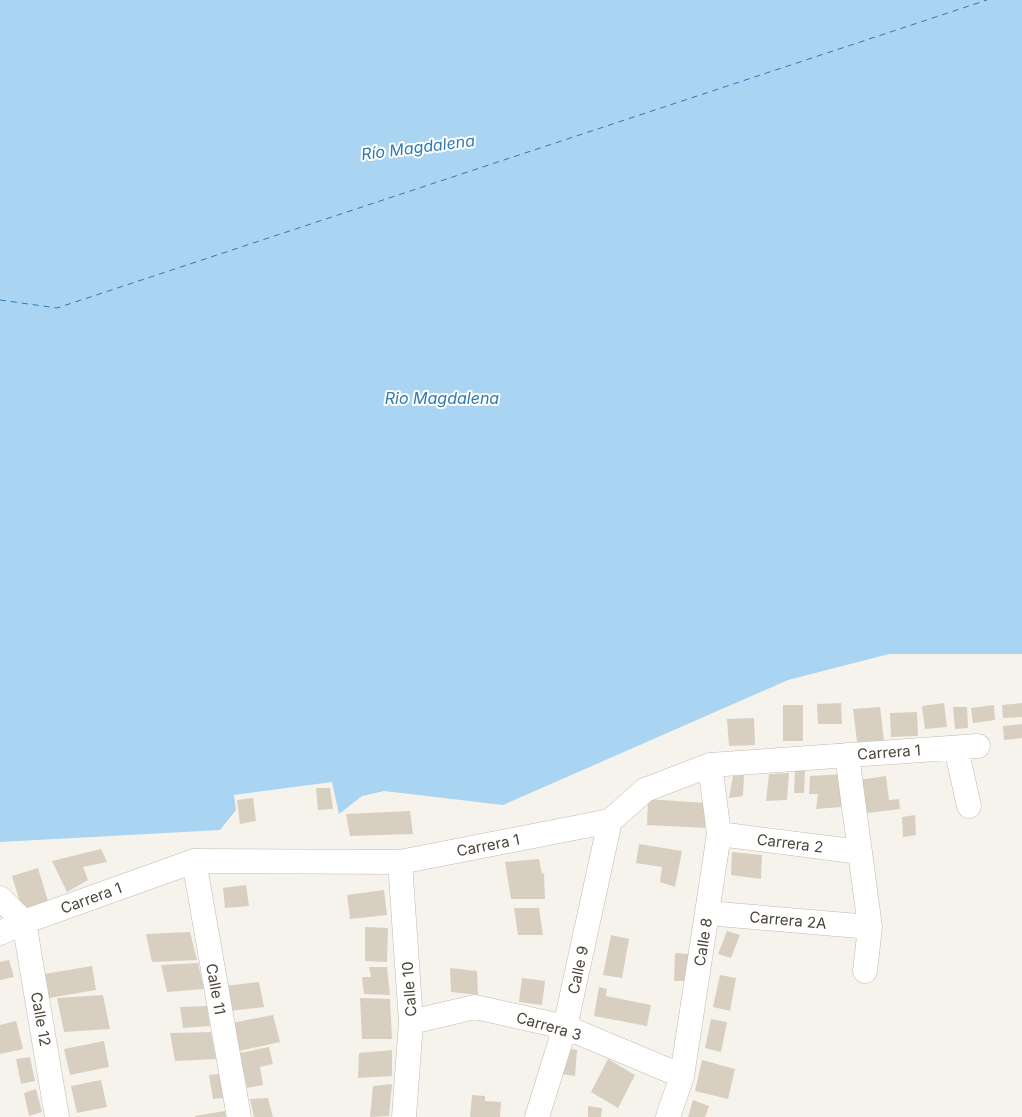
<svg xmlns="http://www.w3.org/2000/svg" width="1022" height="1117" font-family="Inter,sans-serif">
<style>
.water{fill:#a9d4f2}
.lines{fill:none;stroke-linecap:round;stroke-linejoin:round}
.ferry{stroke:#2e7ab2;stroke-width:1;stroke-dasharray:6 5;stroke-linecap:butt}
.building{fill:#d8cfc1}
.minor-casing{stroke:#c2bbae;stroke-width:25}
.minor{stroke:#fff;stroke-width:24}
.labels{text-anchor:middle;dominant-baseline:central;stroke-width:4;stroke-linejoin:round;paint-order:stroke}
.street-label{font-size:15px;fill:#4b4439;stroke:#fff}
.water-label{font-size:16px;font-style:italic;fill:#2e7ab2;stroke:#fff}
</style>
<rect width="100%" height="100%" fill="#f6f3ec"/>
<path class="water" d="M0 0H1022V654H889L788 680 503 805 384 791 362 796 339 814 332 782 234 795 236 810 220 830 0 842Z"/>
<g class="lines">
<path class="ferry" d="M0 300 57 308 987 0"/>
</g>
<path class="building" d="M841 703 842 724H818L817 704Z
M944 703 947 727 925 729 922 706Z
M1022 703V717L1003 718 1002 705Z
M783 705H803V741H783Z
M994 705 995 720 973 723 971 708Z
M880 707 884 741 857 742 853 709Z
M953 707H967L968 728 955 729Z
M917 712 918 736 891 737 890 713Z
M754 718 755 745 729 746 727 719Z
M1022 724V738L1004 740 1003 726Z
M795 770 805 771 804 793H794Z
M789 773 787 800 766 801 769 774Z
M844 774 841 807 816 809 818 794H809L810 776Z
M744 775 743 796 729 798 733 776Z
M886 776 889 800 899 799 900 809 867 813 859 780Z
M316 788H330L333 809 318 810Z
M253 798 256 821 240 824 237 800Z
M648 799 705 803V828L647 825Z
M410 811 413 834 350 836 346 814Z
M915 815 916 835 903 837 902 817Z
M639 844 682 851 675 887 660 882 662 867 636 863Z
M101 849 107 862 83 867 88 880 67 892 52 861Z
M732 852 762 855 761 879 731 875Z
M539 859 542 874 544 873 545 899H511L505 862Z
M38 868 48 901 22 909 12 876Z
M246 885 249 906 225 908 223 888Z
M384 890 387 915 350 919 347 895Z
M514 908H539L543 935H518Z
M365 927 388 928 387 962 365 961Z
M727 931 740 935 731 958 718 954Z
M190 932 197 960 152 962 146 934Z
M611 935 629 939 622 978 603 975Z
M675 953 689 954 688 981H674Z
M9 960 14 977 0 980V962Z
M198 963 204 989 167 992 161 965Z
M92 966 96 990 49 998 44 974Z
M369 967H387L390 995 364 994 362 977H371Z
M450 968 477 971 478 995 451 992Z
M720 975 736 978 730 1011 713 1007Z
M522 978 545 981 542 1005 519 1002Z
M259 982 264 1007 230 1011 225 986Z
M599 987 607 989 606 996 651 1005 647 1026 594 1016Z
M103 995 110 1029 64 1032 57 998Z
M360 998 390 999 392 1039H362Z
M207 1006 210 1026 183 1028 180 1007Z
M273 1015 280 1042 239 1051 232 1023Z
M711 1019 727 1022 721 1052 705 1048Z
M16 1021 23 1049 0 1054V1025Z
M211 1032 216 1059 175 1061 170 1033Z
M104 1041 109 1067 70 1075 64 1049Z
M269 1047 273 1064 260 1067 263 1085 247 1088 240 1053Z
M564 1048 577 1050 575 1076 561 1074Z
M392 1050V1076L358 1078 359 1053Z
M30 1057 35 1081 21 1084 16 1059Z
M608 1059 635 1075 618 1108 591 1092Z
M702 1060 735 1069 728 1099 695 1091Z
M219 1074 223 1098 213 1099 209 1075Z
M101 1080 107 1107 77 1113 71 1086Z
M392 1084 389 1116 370 1117 373 1086Z
M36 1089 42 1112 29 1116 24 1093Z
M472 1095 485 1096V1101L501 1102 500 1117H470Z
M268 1098 273 1117H254L250 1099Z
M693 1100 709 1106 705 1117H688Z
M588 1106 602 1108 601 1117H588Z
M225 1111 226 1117H195V1116Z"/>
<g class="lines">
<defs>
<path id="minor" d="M956 748 969 806
M847 755 870 927 865 971
M719 834 860 852
M194 861 239 1117
M400 862 411 1022 404 1117
M0 898 24 922 194 861 400 862 610 821 645 790 710 765 978 746
M707 913 870 927
M0 933 24 922 57 1117
M411 1022 475 1007 565 1027 682 1076
M537 1117 565 1027 610 821
M668 1117 682 1076 719 834 710 765"/>
</defs>
<use href="#minor" class="minor-casing"/>
<use href="#minor" class="minor"/>
</g>
<g class="labels">
<g class="street-label">
<text transform="translate(889 752) rotate(-4)">Carrera 1</text>
<text transform="translate(790 843) rotate(7)">Carrera 2</text>
<text transform="translate(488 845) rotate(-11)">Carrera 1</text>
<text transform="translate(91 898) rotate(-20)">Carrera 1</text>
<text transform="translate(788 920) rotate(5)">Carrera 2A</text>
<text transform="translate(703 942) rotate(-81)">Calle 8</text>
<text transform="translate(578 970) rotate(-78)">Calle 9</text>
<text transform="translate(216 989) rotate(80)">Calle 11</text>
<text transform="translate(409 989) rotate(-94)">Calle 10</text>
<text transform="translate(41 1019) rotate(80)">Calle 12</text>
<text transform="translate(549 1026) rotate(16)">Carrera 3</text>
</g>
<g class="water-label">
<text transform="translate(418 147) rotate(-7)">Río Magdalena</text>
<text x="442" y="398">Rio Magdalena</text>
</g>
</g>
</svg>
